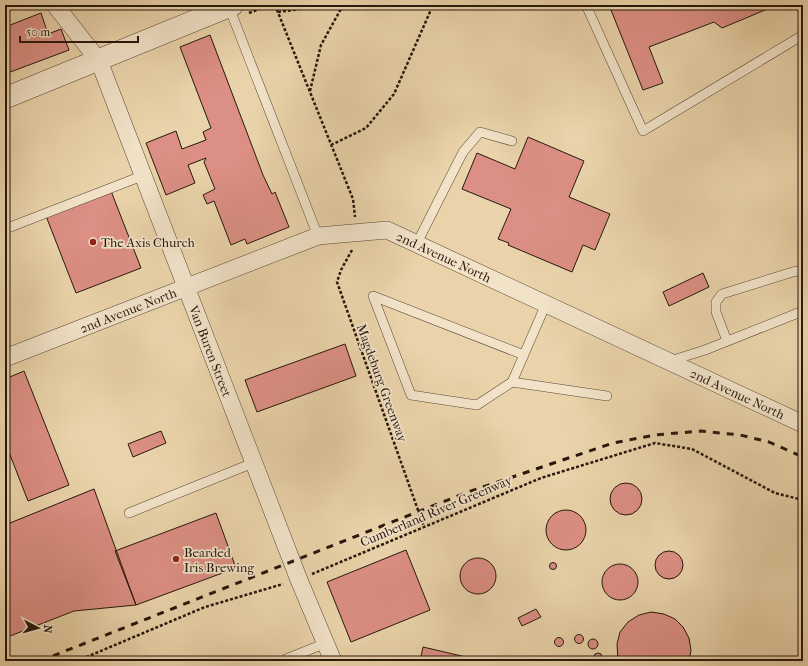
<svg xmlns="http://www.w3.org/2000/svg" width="808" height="666" font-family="'IM FELL French Canon',serif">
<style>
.building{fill:#dc8f84;stroke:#26170c}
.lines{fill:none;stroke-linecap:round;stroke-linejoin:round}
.service-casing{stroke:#574634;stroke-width:10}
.minor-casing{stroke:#574634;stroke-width:18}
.tertiary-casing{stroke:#574634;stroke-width:22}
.path{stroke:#26170c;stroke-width:2.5;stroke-dasharray:3 2;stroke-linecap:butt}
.service{stroke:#f1e2c8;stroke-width:9}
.minor{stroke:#f1e2c8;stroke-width:17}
.tertiary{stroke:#f1e2c8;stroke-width:21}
.rail{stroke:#26170c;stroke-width:3;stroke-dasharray:7 7;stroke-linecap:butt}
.poi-dot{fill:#8f2418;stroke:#f1e2c8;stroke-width:1.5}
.labels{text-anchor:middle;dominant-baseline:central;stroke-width:3.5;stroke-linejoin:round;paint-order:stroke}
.poi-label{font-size:13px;fill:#26170c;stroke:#f1e2c8;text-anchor:start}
.street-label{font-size:13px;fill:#26170c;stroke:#f1e2c8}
</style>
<rect width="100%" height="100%" fill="#ead3aa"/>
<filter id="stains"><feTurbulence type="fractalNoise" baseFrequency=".005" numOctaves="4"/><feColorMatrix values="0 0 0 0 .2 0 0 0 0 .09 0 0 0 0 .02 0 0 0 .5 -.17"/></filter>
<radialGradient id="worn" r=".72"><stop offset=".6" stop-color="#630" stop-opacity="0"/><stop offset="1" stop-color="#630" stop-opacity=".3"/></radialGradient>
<path class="building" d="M609 5H777L722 28 714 22 649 47 663 83 643 90Z
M41 13 48 34 61 29 69 50 5 74V27Z
M210 35 263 175 272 194 275 192 289 227 247 244 245 239 231 245 214 201 207 204 203 195 215 189 204 162 206 158 188 165 195 183 166 195 146 143 176 131 182 149 206 140 203 132 211 128 180 47Z
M528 137 584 161 569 197 610 214 595 250 583 245 572 272 508 245 509 243 498 239 511 209 462 189 477 153 515 169Z
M111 191 141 268 76 293 46 216Z
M703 273 709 287 669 306 663 292Z
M345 344 356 376 257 412 245 380Z
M24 371 69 485 28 501 5 442V379Z
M161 431 166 443 133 457 128 444Z
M610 499a16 16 0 1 1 32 0a16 16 0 1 1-32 0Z
M94 489 136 605 74 611 5 638V525Z
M546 530a20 20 0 1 1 40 0a20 20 0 1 1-40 0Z
M216 513 236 568 136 605 115 551Z
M406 550 430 610 351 642 327 582Z
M655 565a14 14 0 1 1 28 0a14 14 0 1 1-28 0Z
M460 576a18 18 0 1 1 36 0a18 18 0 1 1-36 0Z
M549.5 566a3.5 3.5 0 1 1 7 0a3.5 3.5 0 1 1-7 0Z
M602 582a18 18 0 1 1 36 0a18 18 0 1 1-36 0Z
M536 609 541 617 522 626 518 618Z
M651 612 664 614 675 619 683 627 689 638 691 650 689 661H618L617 644 620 632 628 622 639 615Z
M574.5 639a4.5 4.5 0 1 1 9 0a4.5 4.5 0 1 1-9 0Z
M554.5 642a4.5 4.5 0 1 1 9 0a4.5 4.5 0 1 1-9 0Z
M588 644a5 5 0 1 1 10 0a5 5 0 1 1-10 0Z
M423 647 466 657 465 661H420Z
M594 657a4 4 0 1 1 8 0a4 4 0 1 1-8 0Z"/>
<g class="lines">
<defs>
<path id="service" d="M586 5 643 131 803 35
M229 7 318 236
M5 229 142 176
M417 243 463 152 480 132 512 141
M727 341 716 312V302L722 294 796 271 803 273
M524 355 373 296 411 395 477 405 512 382 546 304
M670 361 705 350 803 311
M512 382 607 396
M129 513 253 463
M286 661V659L326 643"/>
<g id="minor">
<path id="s1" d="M55 5 99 61 299 580 333 661"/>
<path id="s2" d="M5 358 318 236 387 230 803 424"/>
</g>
<path id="tertiary" d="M5 98 233 5"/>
</defs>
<use href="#service" class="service-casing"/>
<use href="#minor" class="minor-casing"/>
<use href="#tertiary" class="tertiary-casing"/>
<path class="path" d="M275 5 353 199 355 217
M436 5 452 9
M278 12 329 5
M249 13 270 5
M310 91 321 45 342 7 347 5
M331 145 366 128 394 94 433 5
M352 250 341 270 337 282 424 527
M312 574 541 478 655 443 692 449 775 493 803 500
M77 661 205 607 283 584"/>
<use href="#service" class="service"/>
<use href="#minor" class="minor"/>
<use href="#tertiary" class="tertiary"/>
<path class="rail" d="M40 661 468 492 613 443 655 435 701 431 740 435 769 442 803 457"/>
</g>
<g class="poi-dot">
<circle cx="93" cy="242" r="4"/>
<circle cx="176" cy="559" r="4"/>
</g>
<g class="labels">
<g class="poi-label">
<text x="101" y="242">The Axis Church</text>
<text x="184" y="552">Bearded<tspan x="184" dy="15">Iris Brewing</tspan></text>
</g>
<g class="street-label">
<text stroke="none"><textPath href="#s2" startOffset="468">2nd Avenue North</textPath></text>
<text stroke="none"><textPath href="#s2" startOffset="132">2nd Avenue North</textPath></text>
<text stroke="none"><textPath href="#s1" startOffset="382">Van Buren Street</textPath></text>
<text transform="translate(382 383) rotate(70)">Magdeburg Greenway</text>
<text stroke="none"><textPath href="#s2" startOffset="792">2nd Avenue North</textPath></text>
<text transform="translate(436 511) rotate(-23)">Cumberland River Greenway</text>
</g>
</g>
<rect width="808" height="666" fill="none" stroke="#ead3aa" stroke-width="20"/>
<rect x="6" y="6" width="796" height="654" fill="none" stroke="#26170c" stroke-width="2"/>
<rect x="10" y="10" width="788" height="646" fill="none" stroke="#26170c"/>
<g transform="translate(38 628) rotate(96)" stroke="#f1e2c8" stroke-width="3" paint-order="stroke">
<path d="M0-3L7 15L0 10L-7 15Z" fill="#26170c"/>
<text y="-6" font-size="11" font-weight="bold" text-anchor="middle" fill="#26170c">N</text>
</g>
<path d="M20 36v6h118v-6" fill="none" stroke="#26170c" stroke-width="2"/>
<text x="26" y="36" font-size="12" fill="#26170c" stroke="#f1e2c8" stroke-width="3" paint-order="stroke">50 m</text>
<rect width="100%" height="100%" filter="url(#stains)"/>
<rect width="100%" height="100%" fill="url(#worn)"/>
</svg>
